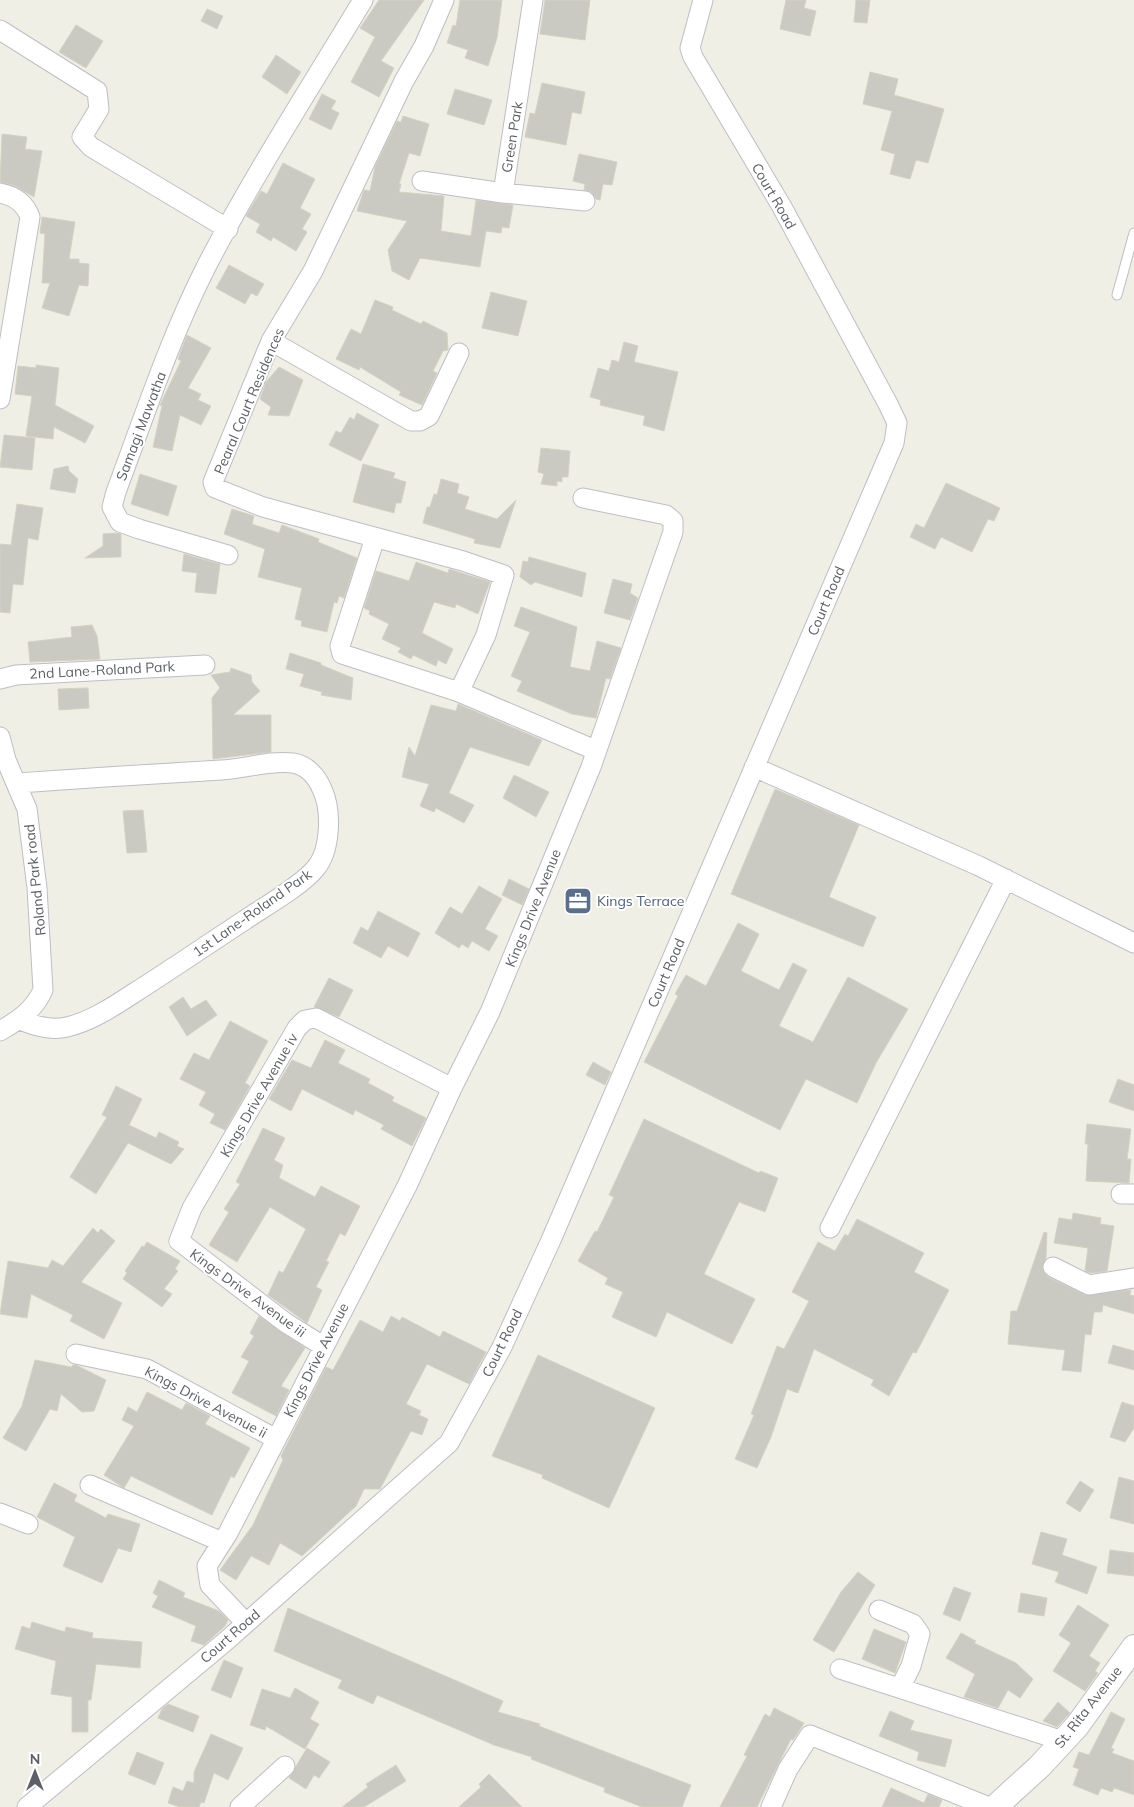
<svg xmlns="http://www.w3.org/2000/svg" width="1134" height="1807" font-family="Mulish,sans-serif">
<style>
.building{fill:#cbcac2;stroke:#d5d2c4}
.lines{fill:none;stroke-linecap:round;stroke-linejoin:round}
.service-casing{stroke:#bdbec4;stroke-width:11}
.minor-casing{stroke:#bdbec4;stroke-width:21}
.tertiary-casing{stroke:#bdbec4;stroke-width:26}
.service{stroke:#fff;stroke-width:9}
.minor{stroke:#fff;stroke-width:19}
.tertiary{stroke:#fff;stroke-width:24}
.labels{text-anchor:middle;dominant-baseline:central;stroke-width:4;stroke-linejoin:round;paint-order:stroke}
.street-label{font-size:14px;fill:#5d6066;stroke:#fff}
.service-label{font-size:14px;fill:#4e5e75;stroke:#fff;text-anchor:start}
</style>
<rect width="100%" height="100%" fill="#f0efe6"/>
<path class="building" d="M379 0H424L381 61 394 68 379 97 351 82 375 37 360 28Z
M460 0H502L497 38 488 66 465 58 468 50 447 43 453 25 456 26Z
M545 0H590L585 40 540 34Z
M786 0H806L804 8 816 11 810 36 780 29Z
M856 0H870L867 23 854 22Z
M207 9 223 16 217 29 201 21Z
M76 25 103 41 86 68 59 52Z
M276 55 301 72 287 94 262 77Z
M870 72 898 79 894 95 944 109 928 163 916 160 910 179 890 174 895 154 881 150 892 111 863 104Z
M542 83 585 92 581 114 572 112 566 145 525 137 530 113 535 114Z
M455 89 492 100 484 125 447 114Z
M322 94 336 101 331 109 339 113 331 130 309 119Z
M403 116 429 124 420 156 409 153 399 184H401L399 192 444 196 441 231 471 236 476 200 513 205 509 228 502 227 501 233 486 231 480 267 420 258 409 280 392 271 388 250 407 221 357 211 364 190 370 191 375 167 397 121 401 122Z
M2 134 27 137 25 149 42 151 34 197 15 186 0 182Z
M579 154 617 162 612 185 603 184 600 200 596 199 591 192 584 190 585 184 573 181Z
M283 163 315 179 300 208 311 214 302 229 307 232 296 251 273 237 271 241 256 232 260 224 246 216 261 191 267 194Z
M42 217 75 222 69 259H79V263L89 264 88 286 79 285 69 316 42 308 50 283H42L45 234 40 233Z
M229 265 264 284 257 296 251 293 245 304 216 288Z
M491 292 527 301 518 336 482 328Z
M375 300 393 307 392 310 421 324 423 321 447 333 448 350 443 351 433 371 437 373 422 405 399 395 401 392 360 367 359 370 336 359 351 329 361 334Z
M187 335 211 348 188 388 201 394 198 400 211 406 201 425 180 415 172 451 153 447 162 406 160 405 181 361 178 359Z
M624 342 638 346 634 362 678 372 664 431 643 425 645 416 600 405 601 400 590 397 598 368 609 371 612 360 619 362Z
M36 365 59 368 55 405 94 426 85 443 54 427 53 439 26 436 32 396 15 394 18 366 36 368Z
M279 367 303 380 289 416 268 415 271 407 260 399 266 382Z
M357 413 379 425 361 461 329 445 336 431 341 433 350 417 354 420Z
M4 435 35 438 32 470 0 467Z
M541 448 570 451 568 477H562V482L557 481V486L541 484 544 474 538 472Z
M363 464 395 473 393 478 406 482 401 503H396L394 513 353 502Z
M68 466 69 471 78 479 75 493 50 489 54 469Z
M140 474 177 486 168 516 131 504Z
M441 479 459 484 457 493 469 497 465 509 497 519 516 500 500 548 474 543 475 539 423 523 427 507H430L434 494 437 495Z
M946 483 1000 508 994 521 988 519 972 552 941 537 935 549 910 537 916 524 924 528Z
M17 504 43 508 38 540 28 538 23 585 13 584 10 613 0 612V544L11 545Z
M232 509 254 516 252 524 279 533 282 525 319 539 318 542 357 558 344 598 339 596 337 603 334 602 327 632 301 626 302 621 295 619 302 588 258 577 265 549 224 534Z
M118 533 121 534V557L85 558 103 546V534Z
M184 554 220 564 216 594 195 592 197 573 182 571Z
M529 557 586 573 582 597 535 582 531 585 520 577 523 561 528 562Z
M416 562 448 573 449 569 490 582 478 614 456 604 455 608 434 602 422 633 453 649 446 664 438 660 436 666 413 655 411 659 398 652 401 648 382 639 389 624 369 614 370 611 364 608 376 571 409 581Z
M613 579 632 584 630 593 638 598 630 620 604 613Z
M521 607 577 627 570 667 590 671 597 641 621 648 610 679 606 678 596 718 572 714 517 691 522 681 511 676 530 632 514 626Z
M92 625 97 636 100 659 30 662 28 642 72 637 71 627Z
M290 653 321 663V665L353 678 351 700 321 695 322 692 300 686 304 674 286 669Z
M231 668 251 675 252 682 260 691 233 715H271V752L213 759 212 698 220 688 211 675 230 672Z
M88 688 89 708 59 710 58 689Z
M458 704 542 740 529 766 470 747 449 793 474 805 464 823 436 808 434 812 420 806 429 784 402 777 409 747 415 756 431 705 456 711Z
M514 775 549 792 536 817 503 798Z
M775 789 859 825 829 897 876 917 863 947 731 894Z
M143 810 147 852 127 853 123 811Z
M509 879 529 889 522 905 502 895Z
M479 886 502 899 485 929 498 936 489 951 472 941 468 948 462 944 459 948 435 933 450 907 462 914Z
M378 911 420 933 408 957 388 946 381 958 353 943 361 927 368 931Z
M738 923 759 934 741 971 779 990 793 963 807 970 779 1026 813 1042 848 977 908 1009 876 1063 857 1103 806 1079 780 1130 644 1062 678 996 675 994 686 975 706 986Z
M329 978 353 990 339 1017 314 1007Z
M183 997 191 1009 206 1000 217 1015 187 1036 169 1007Z
M230 1021 268 1041 245 1083 250 1086 225 1130 210 1123 215 1114 199 1105 206 1092 180 1079 194 1053 209 1060Z
M325 1040 345 1050 338 1063 370 1079 368 1083 394 1097 392 1101 426 1118 412 1146 381 1129 384 1125 355 1110 353 1115 302 1089 291 1111 269 1099 292 1060 311 1068Z
M593 1062 611 1072 605 1085 586 1075Z
M1118 1079 1134 1085V1111L1109 1102Z
M116 1086 142 1099 129 1125 156 1138 159 1132 179 1142 177 1146 184 1149 171 1164 128 1143 96 1194 70 1177 107 1117 102 1115Z
M644 1119 759 1173 760 1171 778 1178 765 1212 739 1202 704 1274 755 1299 732 1344 667 1312 656 1337 612 1317 623 1292 605 1284 608 1278 578 1261 595 1231 597 1232 614 1197 609 1195Z
M1087 1124 1131 1129 1127 1159H1131L1129 1183 1086 1181 1088 1144H1085Z
M263 1128 285 1138 274 1160 283 1165 279 1178 315 1197 321 1186 360 1206 345 1236 340 1233 326 1261 329 1262 316 1287 322 1290 307 1323 268 1295 279 1271 283 1273 306 1229 270 1207 237 1262 209 1245 229 1212 224 1209 240 1184 236 1182Z
M1073 1213 1101 1218 1100 1224 1114 1226 1107 1271 1091 1273 1085 1271 1088 1248 1054 1243 1059 1218 1072 1220Z
M857 1219 924 1253 914 1272 949 1290 916 1353 913 1352 889 1396 871 1385 874 1380 814 1349 798 1393 787 1389 771 1437 757 1468 735 1459 754 1415 751 1414 777 1346 784 1349 809 1301 792 1292 818 1242 835 1251 842 1239 845 1234 848 1236Z
M93 1228 98 1233 101 1229 115 1241 81 1282 122 1303 104 1339 70 1321 73 1315 31 1294 27 1318 0 1314 8 1261 48 1268 52 1260 63 1266Z
M1044 1232 1047 1233 1046 1258 1042 1268 1048 1277 1085 1295 1131 1290 1130 1295 1134 1296V1314L1103 1305 1102 1312H1094L1091 1335 1085 1334 1081 1372 1062 1370 1065 1350 1008 1344 1011 1311H1017Z
M147 1242 180 1261 175 1269 178 1271 164 1289 172 1294 162 1307 123 1279 127 1273 125 1271 142 1246 144 1247Z
M259 1316 305 1348 281 1386 289 1390 276 1416 232 1393 249 1361 241 1357 254 1336 250 1333Z
M391 1316 400 1321 402 1317 440 1337 443 1331 486 1352 469 1384 427 1364 406 1404 421 1411 419 1415 428 1419 422 1435 411 1431 380 1489H364L356 1506 302 1556 280 1543 269 1565 251 1556 236 1580 220 1570 253 1525 283 1460 281 1456 326 1367 333 1370 360 1320 383 1332Z
M1113 1345 1134 1351V1370L1108 1363Z
M538 1355 655 1408 609 1508 542 1478 543 1475 492 1456Z
M35 1360 71 1367 73 1365H76L106 1380 94 1411 82 1412 61 1394 57 1411 50 1409 26 1451 3 1438 22 1406Z
M147 1392 182 1410 186 1403 210 1416 205 1424 250 1448 234 1478 231 1476 212 1515 131 1476 124 1488 104 1475 134 1426 122 1420 128 1407 137 1412Z
M1122 1402 1134 1406V1428L1125 1442 1110 1437Z
M1119 1477 1134 1481V1524L1110 1518Z
M1080 1481 1094 1490 1080 1512 1066 1503Z
M54 1483 77 1495 74 1501 106 1518 108 1514 140 1524 131 1552 118 1548 102 1583 63 1566 75 1537 37 1517Z
M1041 1532 1067 1539 1062 1555 1097 1567 1087 1594 1055 1582 1059 1572 1032 1564Z
M1110 1550 1134 1553V1576L1107 1573Z
M858 1572 875 1585 834 1652 813 1640 841 1592Z
M159 1580 185 1593 183 1597 219 1611 228 1620 225 1626 204 1645 191 1641 196 1626 152 1607 158 1596 153 1593Z
M954 1587 971 1593 960 1621 943 1614Z
M1021 1593 1047 1598 1044 1616 1018 1612Z
M1078 1605 1109 1625 1089 1656 1100 1663 1095 1671 1098 1673 1085 1691 1053 1671 1071 1643 1059 1635Z
M288 1608 503 1701 498 1712 540 1724 539 1726 691 1785 682 1807H642L604 1792 605 1788 531 1759 532 1757 494 1745 377 1695 373 1704 338 1688 342 1680 274 1651Z
M32 1622 65 1632 66 1627 93 1633 92 1638 142 1642 140 1668 96 1664 91 1700H88V1732H72V1697L51 1694 56 1661 15 1649 22 1626 30 1629Z
M874 1629 906 1642 895 1673 862 1659Z
M961 1633 976 1641 974 1643 1016 1663 1033 1679 1020 1698 1008 1690 998 1708 964 1697 975 1674 946 1658Z
M224 1660 243 1668 231 1698 211 1690Z
M295 1688 319 1702 310 1719 319 1724 305 1749 266 1726 265 1730 250 1725 262 1689 290 1698Z
M1058 1702 1070 1713 1057 1727 1043 1721Z
M168 1704 199 1716 193 1732 158 1718 162 1709Z
M774 1708 804 1723 801 1728 793 1740 791 1739 757 1807H720L747 1756 744 1755 765 1714 770 1717Z
M890 1711 914 1721 910 1730 952 1740 945 1767 917 1760 919 1752 879 1736Z
M1111 1712 1125 1719 1111 1748 1114 1749 1112 1753 1134 1761V1795L1114 1788 1112 1792 1101 1788 1098 1795 1073 1785 1079 1769 1073 1767 1079 1752 1089 1755Z
M211 1734 243 1748 228 1780 214 1773 204 1803 201 1802 199 1807H180L168 1803 173 1787 183 1791 187 1781 194 1783V1772Z
M307 1748 330 1762 319 1778 314 1775 306 1789 289 1778Z
M137 1752 164 1763 155 1785 128 1774Z
M396 1765 406 1781 364 1807H342L368 1787 366 1784Z
M489 1774 522 1807H459L481 1787 479 1784Z
M891 1788 924 1803 928 1794 942 1800 939 1807H882Z"/>
<g class="lines">
<defs>
<path id="service" d="M1117 295 1134 233"/>
<path id="minor" d="M444 0 424 46 404 81 313 271 271 341 213 482 215 488 263 507 463 561 504 575 486 635 459 692 595 750
M0 30 97 91 99 109 82 137 91 147 228 229
M422 181 503 193 533 0
M0 193C15 196 25 203 30 217L0 399
M503 193 585 201
M271 341 411 421H420L429 416 459 353
M375 538 340 646 342 654 459 692
M228 555 139 529 120 522 112 507 116 492C144 417 170 338 206 267 253 176 310 88 363 0
M0 679 16 675 205 665
M0 737 6 760 27 809 37 888 43 990C34 1010 19 1020 0 1031
M754 767 979 866 1134 943
M18 783C86 778 153 774 221 770 245 769 269 760 293 763 307 765 317 777 322 789 332 810 331 851 315 869 301 886 264 907 245 920 208 944 172 969 134 993 114 1006 92 1021 67 1027 51 1031 35 1026 20 1020
M1121 1194H1134
M830 1228 1006 879
M1053 1267 1089 1285 1134 1278
M323 1346 286 1323 179 1241 192 1208 297 1028 305 1020 316 1018 452 1088 490 1012 591 767 673 532V521L666 515 583 498
M76 1354 147 1369 276 1439
M90 1485 222 1542
M0 1513 28 1524
M879 1610 913 1624 920 1634 911 1666 900 1688
M245 1622 210 1585 207 1566 228 1533 407 1186 452 1088
M840 1669 1063 1741
M27 1807 226 1641 449 1443 502 1347 551 1240 894 443 897 423 888 404 782 207 693 57 690 48 703 0
M240 1807 285 1766
M771 1807 788 1769 810 1735 989 1807"/>
<path id="tertiary" d="M995 1807 1040 1766 1077 1726 1134 1647"/>
</defs>
<use href="#service" class="service-casing"/>
<use href="#minor" class="minor-casing"/>
<use href="#tertiary" class="tertiary-casing"/>
<use href="#service" class="service"/>
<use href="#minor" class="minor"/>
<use href="#tertiary" class="tertiary"/>
</g>
<defs>
<symbol id="office-square" viewBox="-11 -11 22 22"><rect x="-9" y="-9" width="18" height="18" rx="4" fill="#5c6f8a" stroke="#fff"/><path d="M-6-3h4V-5.5h4V-3h4V5H-6ZM-1-4.5V-3h2v-1.5ZM-6 0V1H6V0Z" fill="#fff"/></symbol>
</defs>
<g fill-rule="evenodd">
<use href="#office-square" x="562" y="885" width="32" height="32"/>
</g>
<g class="labels">
<g class="street-label">
<text transform="translate(512 137) rotate(-81)">Green Park</text>
<text transform="translate(774 196) rotate(60)">Court Road</text>
<text transform="translate(249 401) rotate(-67)">Pearal Court Residences</text>
<text transform="translate(141 426) rotate(-69)">Samagi Mawatha</text>
<text transform="translate(826 601) rotate(-67)">Court Road</text>
<text transform="translate(102 670) rotate(-3)">2nd Lane-Roland Park</text>
<text transform="translate(35 880) rotate(-96)">Roland Park road</text>
<text transform="translate(533 908) rotate(-68)">Kings Drive Avenue</text>
<text transform="translate(252 913) rotate(-35)">1st Lane-Roland Park</text>
<text transform="translate(666 973) rotate(-67)">Court Road</text>
<text transform="translate(259 1095) rotate(-60)">Kings Drive Avenue iv</text>
<text transform="translate(248 1293) rotate(36)">Kings Drive Avenue iii</text>
<text transform="translate(502 1343) rotate(-64)">Court Road</text>
<text transform="translate(316 1360) rotate(-63)">Kings Drive Avenue</text>
<text transform="translate(206 1402) rotate(28)">Kings Drive Avenue ii</text>
<text transform="translate(230 1636) rotate(-41)">Court Road</text>
<text transform="translate(1088 1707) rotate(-52)">St. Rita Avenue</text>
</g>
<g class="service-label">
<text x="597" y="901">Kings Terrace</text>
</g>
</g>
<g transform="translate(35 1772)" stroke="#ffffff" stroke-width="4" paint-order="stroke">
<path d="M0-4L9 19L0 12L-9 19Z" fill="#5d6066"/>
<text y="-8" font-size="14" font-weight="bold" text-anchor="middle" fill="#5d6066">N</text>
</g>
</svg>
